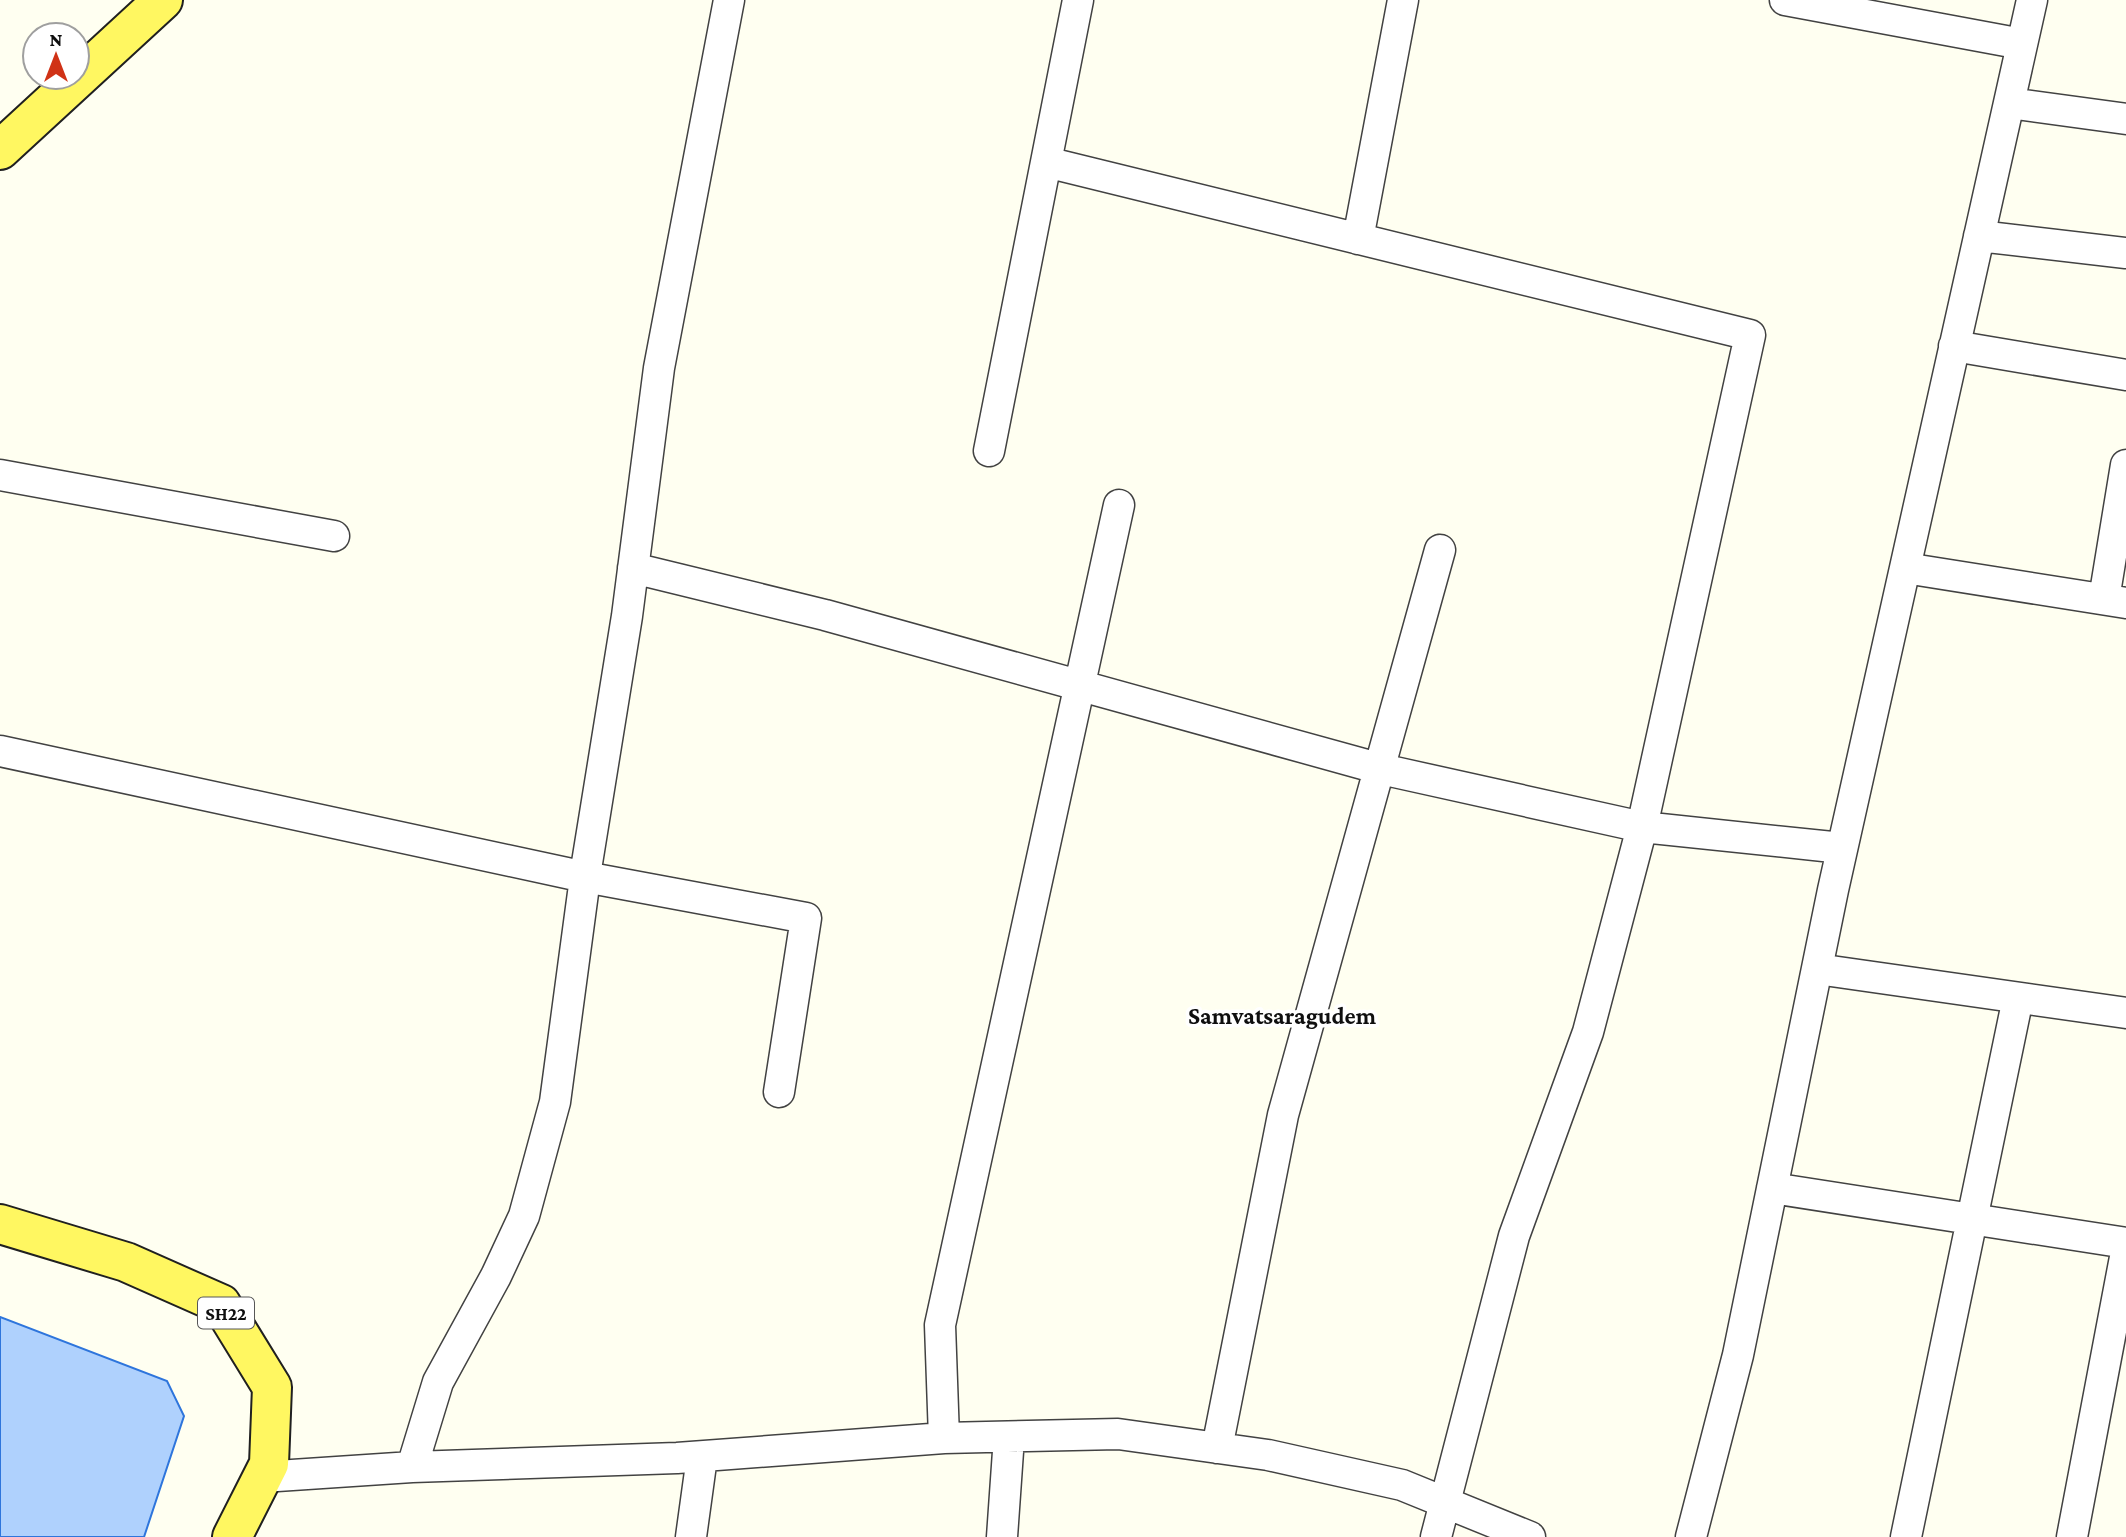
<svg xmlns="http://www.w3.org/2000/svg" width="2126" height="1537" font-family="'Crimson Pro',serif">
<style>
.water{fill:#afd1fd;stroke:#2e75dc;stroke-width:2}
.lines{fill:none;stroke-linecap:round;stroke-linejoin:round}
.street-casing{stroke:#424242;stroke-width:33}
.primary-casing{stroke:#202020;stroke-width:42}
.street{stroke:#fff;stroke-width:30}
.primary{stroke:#fff761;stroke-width:38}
.labels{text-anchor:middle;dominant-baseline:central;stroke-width:7;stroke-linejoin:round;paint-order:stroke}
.shield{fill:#fff;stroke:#575757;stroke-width:2}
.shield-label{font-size:19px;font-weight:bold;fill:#0f0f0f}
.quarter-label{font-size:24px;font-weight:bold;fill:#0f0f0f;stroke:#fff}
</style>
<rect width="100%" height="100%" fill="#fffff1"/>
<path class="water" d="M0 1317 167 1381 184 1416 144 1537H0Z"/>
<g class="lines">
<defs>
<path id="street" d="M1785 0 2022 44
M2009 103 2126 119
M1046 162 1750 335 1642 827 1588 1032 1514 1236 1436 1537
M1979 236 2126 253
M1358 239 1403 0
M1954 346 2126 375
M989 451 1078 0
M0 475 334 536
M633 568 825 615 1381 769 1642 827 1842 848
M1905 568 2126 603
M2104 599 2126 465
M0 751 585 877 806 918 779 1092
M1817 969 2126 1013
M1772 1188 2126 1243
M944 1438 940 1325 1119 505
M1217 1448 1283 1115 1440 550
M412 1467 438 1382 496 1276 524 1216 555 1102 587 863 627 616 659 368 729 0
M262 1477 412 1467 677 1458 944 1438 1118 1434 1268 1455 1402 1485 1530 1537
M691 1537 702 1457
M1002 1537 1009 1437
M1691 1537 1738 1355 1833 890 2032 0
M1906 1537 2018 998
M2072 1537 2126 1252"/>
<path id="primary" d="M0 150 163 0
M0 1224 126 1262 221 1304 272 1387 269 1464 232 1537"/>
</defs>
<use href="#street" class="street-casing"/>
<use href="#primary" class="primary-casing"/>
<use href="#street" class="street"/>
<use href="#primary" class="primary"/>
</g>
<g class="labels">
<rect class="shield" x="198" y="1297.5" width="56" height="31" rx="5"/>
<g class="shield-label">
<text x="226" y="1313">SH22</text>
</g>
<g class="quarter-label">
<text x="1282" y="1015">Samvatsaragudem</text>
</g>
</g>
<g transform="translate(56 56)"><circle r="33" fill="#ffffff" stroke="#9f9f9f" stroke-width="2"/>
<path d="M0-5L12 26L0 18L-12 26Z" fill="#d03216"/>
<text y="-10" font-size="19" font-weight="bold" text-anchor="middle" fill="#0f0f0f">N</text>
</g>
</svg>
